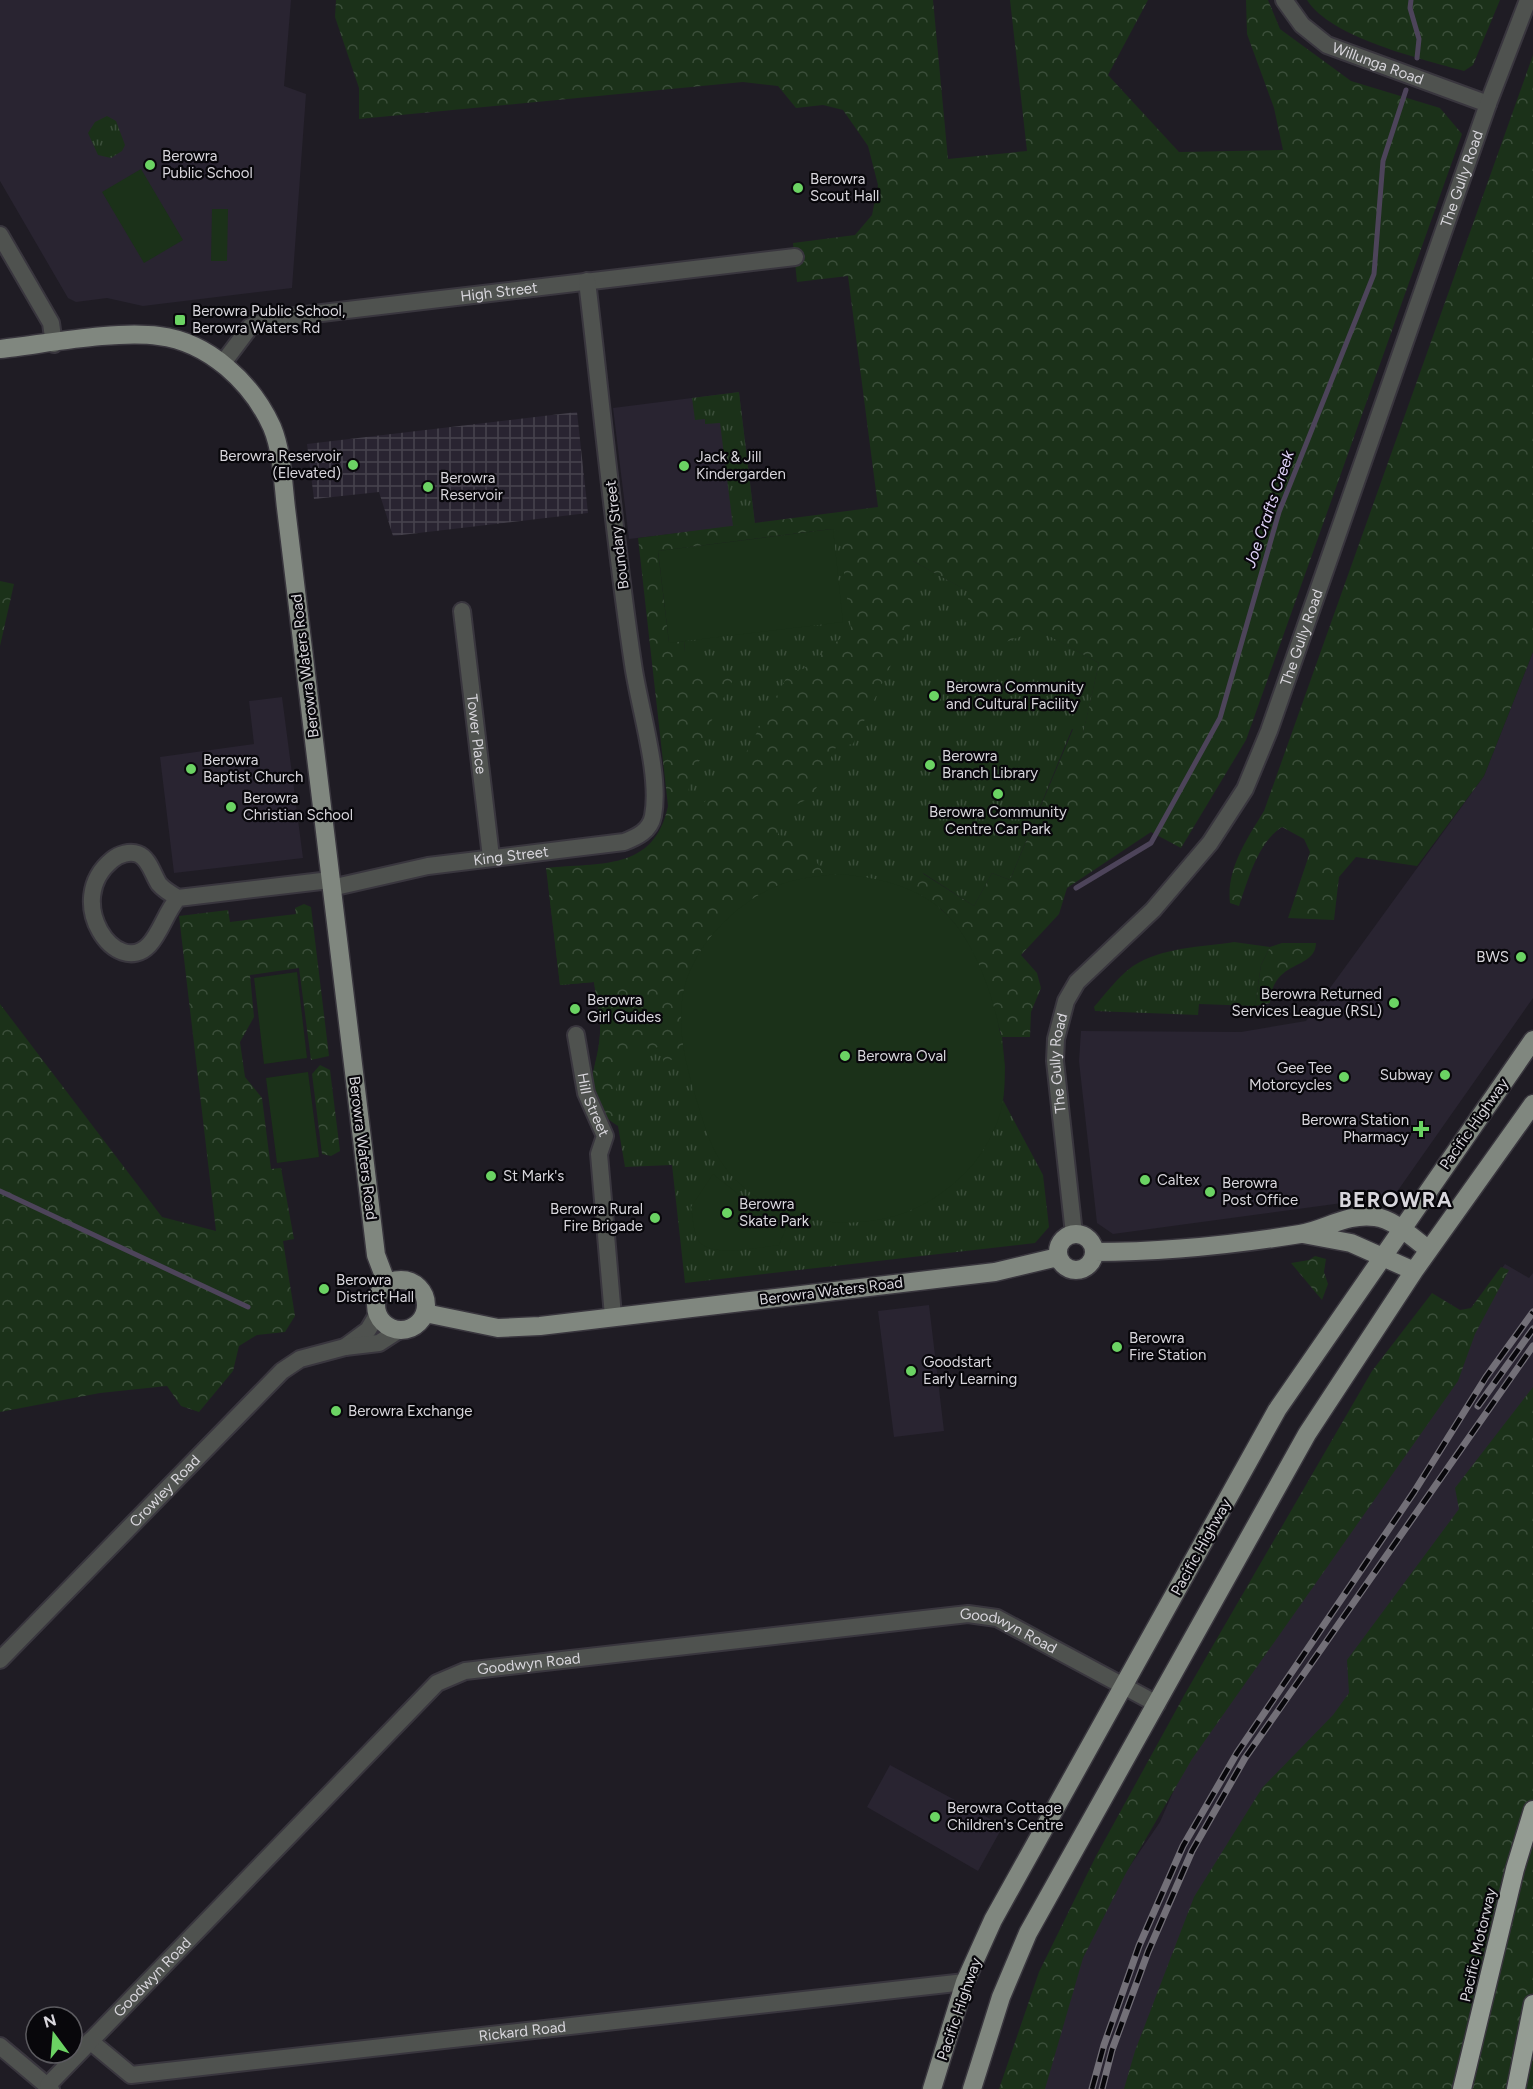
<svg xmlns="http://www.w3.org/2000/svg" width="1533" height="2089" font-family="Figtree,sans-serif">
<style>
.built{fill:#292431}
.industrial{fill:url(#industrial-grid)}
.grass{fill:url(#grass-tufts)}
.forest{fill:url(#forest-crowns);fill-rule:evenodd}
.pitch{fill:#1b3119}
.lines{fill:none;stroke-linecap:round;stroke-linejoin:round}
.stream{stroke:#4d445a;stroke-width:5}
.minor-casing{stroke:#39363e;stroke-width:20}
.major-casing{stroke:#39363e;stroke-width:21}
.highway-casing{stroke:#39363e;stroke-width:21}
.minor{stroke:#4f524f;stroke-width:16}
.major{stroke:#80877f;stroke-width:18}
.highway{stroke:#949c93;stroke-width:18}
.rail-casing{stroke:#737078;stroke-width:7}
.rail{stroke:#08070b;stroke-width:4.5;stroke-dasharray:14;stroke-linecap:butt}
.poi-dot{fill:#6bd363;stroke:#08070b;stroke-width:2}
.labels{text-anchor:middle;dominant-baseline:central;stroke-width:4.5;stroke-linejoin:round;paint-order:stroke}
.street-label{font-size:15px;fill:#d8d6dc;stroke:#08070b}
.poi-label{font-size:15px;fill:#d8d6dc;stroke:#08070b;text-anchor:start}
.water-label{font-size:16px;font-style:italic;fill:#e1d3fa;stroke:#08070b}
.district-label{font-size:21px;font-weight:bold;letter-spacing:1.5px;fill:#d8d6dc;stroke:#08070b}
</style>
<defs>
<pattern id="industrial-grid" width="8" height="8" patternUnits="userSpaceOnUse" patternTransform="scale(1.5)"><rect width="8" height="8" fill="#292431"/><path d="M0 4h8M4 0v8" fill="none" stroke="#47434e"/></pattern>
<pattern id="grass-tufts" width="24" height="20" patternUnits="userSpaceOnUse" patternTransform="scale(1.5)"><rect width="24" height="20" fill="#1b3119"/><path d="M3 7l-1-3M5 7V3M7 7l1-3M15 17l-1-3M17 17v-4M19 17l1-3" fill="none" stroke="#3b4e3a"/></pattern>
<pattern id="forest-crowns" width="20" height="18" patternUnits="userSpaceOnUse" patternTransform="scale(1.5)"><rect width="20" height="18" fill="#1b3119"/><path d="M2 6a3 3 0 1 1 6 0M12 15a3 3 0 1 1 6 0" fill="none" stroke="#3b4e3a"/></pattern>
</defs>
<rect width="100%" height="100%" fill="#1f1c24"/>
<path class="built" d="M0 0H291L284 86 306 94 292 288 143 306 107 298 76 302 68 298 0 181Z
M739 392 755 524 629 539 613 408Z
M1533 652V998L1394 1196 1113 1234 1097 1223 1079 1061 1081 1031 1241 1032 1306 1021 1484 776Z
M282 697 303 858 174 873 160 757 254 744 249 701Z
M1505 1264 1529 1278 1533 1273V1443L1158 2089H1041L1074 1966 1121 1879 1160 1822 1239 1641Z
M929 1305 944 1431 894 1437 878 1311Z
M890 1765 1003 1826 978 1871 867 1807Z"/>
<path class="industrial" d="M577 412 588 513 393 536 379 492 314 499 307 444Z"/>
<path class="grass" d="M107 116 116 121 125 145 122 151 111 158 98 155 88 133 95 122Z
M739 392 755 524 733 526 720 423 705 424V419L695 420 692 398Z
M833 529 913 561 1099 663 1083 734 1072 729 1010 880 992 873 974 906 923 873 1002 1037 1005 1067 1003 1100 1043 1175 1049 1227 1035 1243 685 1283 672 1165 625 1167 618 1126C573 1097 598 1075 600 1034 601 1017 596 998 594 982L560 985 548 883 681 866 688 686 684 641 658 551Z
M1234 942 1270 947 1261 965 1255 1006 1199 1004 1198 1015 1095 1011 1094 1007C1106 993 1118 977 1133 966 1162 947 1202 947 1234 942Z"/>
<path class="forest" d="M336 0H933L948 159 1027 151 1010 0H1148L1108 75 1179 152 1283 150 1274 108 1247 34 1246 0H1268L1280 29 1351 81 1440 108 1462 134 1246 740 1181 848 1151 832 1067 888 1059 914 1021 955 1037 973 1041 988 1031 1012 1030 1037H1002C988 994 978 946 945 913 937 904 925 898 915 891L922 873 974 906 992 873 1010 880 1073 729 1083 733 1099 663 1038 630 1006 642 965 622 969 592 913 561 915 615 853 744 836 747 812 797 781 812 778 835 805 841 824 875 810 876 745 905 704 944 681 1031 684 1046 674 1059 664 1062 658 1047C650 1050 638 1052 631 1057 611 1071 616 1105 618 1125 573 1097 598 1075 600 1034 601 1017 596 998 594 982L560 985 546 868C600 862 654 872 668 806L638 538 878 507 848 276 797 282 793 243 855 235 872 215 878 185 868 146 843 110 823 105 796 108 778 86 743 82 359 119V88L335 17ZM832 529 839 532 851 630 803 669 790 671 740 764 698 809 688 795 691 772 703 756 705 733 734 678 709 677 685 652 684 641 669 642 658 551Z
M1307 0H1500L1473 65 1464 71C1422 59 1331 38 1307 0Z
M1533 55V652L1484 776 1417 866 1356 857 1339 877 1334 920 1288 918 1310 852 1304 839 1282 827C1258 842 1248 880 1239 906L1230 903C1226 869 1247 839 1264 811Z
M0 581 14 584 0 646Z
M304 904 311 907 329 1056 311 1060 299 968 250 975 254 1017 240 1042 245 1077 262 1098 271 1169 281 1168 294 1239 283 1241 295 1316 285 1332 257 1335 239 1346 233 1371 199 1412 181 1406 167 1386 100 1393 0 1412V1004L162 1217 216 1231 179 916 228 910 230 922 296 914 295 908Z
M1282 943H1316C1315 971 1273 958 1270 1003L1255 1006 1261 965 1270 947Z
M320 1065 330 1070 340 1151 331 1156 322 1154 312 1074Z
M1315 1256 1326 1259 1324 1272 1328 1284 1322 1300 1291 1263 1309 1260Z
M1501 1267 1509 1270 1475 1334 1458 1381 1192 1759 1126 1873 1083 1958 1045 2089H999L1039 1972 1096 1856 1186 1692 1372 1371 1432 1293 1460 1310 1471 1308Z
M1533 1387V2089H1124L1135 2051 1194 1897 1262 1788 1333 1715 1349 1693 1347 1660 1459 1509 1455 1488Z"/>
<path class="pitch" d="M141 169 183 240 144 263 102 192Z
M212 209H228L227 261H211Z
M833 529 843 622 669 643 658 551Z
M840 874C878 878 914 885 943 911 984 947 1012 1047 1003 1100 999 1126 983 1156 964 1174 934 1203 902 1219 860 1222 808 1227 749 1206 720 1160 708 1141 702 1117 695 1095 686 1065 678 1032 682 1001 687 953 730 908 772 888 793 878 817 876 840 874Z
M297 972 307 1058 264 1064 254 978Z
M308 1072 319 1157 277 1163 266 1078Z
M713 1174 769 1219 786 1228 779 1245C759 1247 710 1259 698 1240 693 1231 693 1217 691 1207Z"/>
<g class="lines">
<path class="stream" d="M1411 0 1410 8 1419 39 1417 58
M1076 888 1151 843 1220 718 1279 512 1374 274 1383 161 1406 90
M0 1191 248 1307"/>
<defs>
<g id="minor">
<path id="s1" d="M1284 0 1302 25 1327 45 1488 104"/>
<path d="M0 235 51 323 54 344"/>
<path id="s2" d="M223 363 250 327 271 319 795 257"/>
<path id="s3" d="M462 611 491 857"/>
<path id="s4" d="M331 888 428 866 624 842C637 837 650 831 653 816 661 775 639 707 633 664 614 537 602 408 587 281"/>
<path d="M178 898C166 912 161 932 149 945 117 979 62 901 112 860 119 854 130 851 138 854 149 858 153 875 159 884 164 890 171 894 178 898L330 880"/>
<path id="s5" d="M576 1035 586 1093 605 1136 599 1154 613 1316"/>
<path id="s6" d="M1074 1234 1055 1061 1056 1039 1066 1001 1077 982 1153 910 1210 843 1245 789 1269 731 1488 104 1528 0"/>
<path d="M345 1347 368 1330 377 1315"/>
<path id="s7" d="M0 1660 282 1371 300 1359 345 1347 379 1343 399 1330"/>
<path id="s8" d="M90 2041 131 2075 965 1982"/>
<path d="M0 2046 51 2089"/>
<path id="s9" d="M48 2085 437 1683 465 1671 968 1614 997 1618 1157 1704"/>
</g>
<path id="major" d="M0 349C45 344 115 330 159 336 209 342 252 383 272 427 282 451 283 482 286 508L376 1255 387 1284
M1058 1252a18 18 0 1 1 36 0a18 18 0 1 1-36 0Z
M1303 1234 1351 1243 1414 1271
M1094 1252C1163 1252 1232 1245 1300 1234 1325 1230 1347 1213 1375 1217 1394 1219 1414 1239 1429 1250
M376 1305a25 25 0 1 1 50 0a25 25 0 1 1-50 0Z
M425 1313 498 1328 540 1326 995 1272 1058 1257
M932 2089 965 1982 993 1920 1277 1410 1533 1040
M972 2089 1001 1997 1028 1933 1307 1434 1414 1271 1533 1104"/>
<path id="highway" d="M1462 2089 1515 1869 1533 1810
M1516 2089 1533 2004"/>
</defs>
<use href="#minor" class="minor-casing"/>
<use href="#major" class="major-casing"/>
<use href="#highway" class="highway-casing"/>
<use href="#minor" class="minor"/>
<use href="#major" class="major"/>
<use href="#highway" class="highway"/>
<defs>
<path id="rail" d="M1478 1406 1533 1329
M1092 2089 1104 2045 1139 1946 1183 1846 1237 1753 1414 1492 1486 1377 1533 1312
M1102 2089 1112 2050 1148 1952 1192 1851 1245 1758 1533 1346"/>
</defs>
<use href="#rail" class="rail-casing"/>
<use href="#rail" class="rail"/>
</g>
<g class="poi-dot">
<circle cx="150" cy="165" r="6"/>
<circle cx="798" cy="188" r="6"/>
<rect x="174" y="314" width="12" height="12" rx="3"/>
<circle cx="353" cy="465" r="6"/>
<circle cx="684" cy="466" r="6"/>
<circle cx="428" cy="487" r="6"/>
<circle cx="934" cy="696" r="6"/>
<circle cx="930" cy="765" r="6"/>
<circle cx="191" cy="769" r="6"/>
<circle cx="998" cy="794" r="6"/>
<circle cx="231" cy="807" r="6"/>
<circle cx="1521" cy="957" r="6"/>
<circle cx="1394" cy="1003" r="6"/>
<circle cx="575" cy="1009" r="6"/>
<circle cx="845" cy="1056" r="6"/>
<circle cx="1445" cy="1075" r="6"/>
<circle cx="1344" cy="1077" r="6"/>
<path d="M1418 1120h6v6h6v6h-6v6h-6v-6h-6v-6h6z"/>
<circle cx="491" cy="1176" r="6"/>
<circle cx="1145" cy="1180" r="6"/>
<circle cx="1210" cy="1192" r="6"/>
<circle cx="727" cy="1213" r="6"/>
<circle cx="655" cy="1218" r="6"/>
<circle cx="324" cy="1289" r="6"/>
<circle cx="1117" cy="1347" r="6"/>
<circle cx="911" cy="1371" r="6"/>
<circle cx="336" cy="1411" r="6"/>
<circle cx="935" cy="1817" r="6"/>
</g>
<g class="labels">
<g class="street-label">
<text stroke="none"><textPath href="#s1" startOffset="117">Willunga Road</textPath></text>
<text stroke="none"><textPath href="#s6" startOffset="1162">The Gully Road</textPath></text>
<text stroke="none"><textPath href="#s2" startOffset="297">High Street</textPath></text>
<text transform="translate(617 535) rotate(-97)">Boundary Street</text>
<text stroke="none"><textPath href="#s6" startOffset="676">The Gully Road</textPath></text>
<text transform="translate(305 666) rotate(-97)">Berowra Waters Road</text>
<text stroke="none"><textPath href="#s3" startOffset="124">Tower Place</textPath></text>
<text stroke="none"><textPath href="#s4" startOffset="183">King Street</textPath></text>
<text stroke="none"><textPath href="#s6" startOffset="172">The Gully Road</textPath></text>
<text stroke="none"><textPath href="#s5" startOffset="72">Hill Street</textPath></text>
<text transform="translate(1474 1124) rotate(-55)">Pacific Highway</text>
<text transform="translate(363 1148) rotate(83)">Berowra Waters Road</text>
<text transform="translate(831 1291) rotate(-7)">Berowra Waters Road</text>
<text stroke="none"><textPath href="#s7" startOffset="236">Crowley Road</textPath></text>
<text transform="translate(1201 1547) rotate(-61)">Pacific Highway</text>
<text stroke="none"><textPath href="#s9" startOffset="1140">Goodwyn Road</textPath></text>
<text stroke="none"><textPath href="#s9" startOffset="654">Goodwyn Road</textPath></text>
<text transform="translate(1478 1945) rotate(-77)">Pacific Motorway</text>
<text stroke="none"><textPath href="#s9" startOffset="150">Goodwyn Road</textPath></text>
<text transform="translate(959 2009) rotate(-71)">Pacific Highway</text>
<text stroke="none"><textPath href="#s8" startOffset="447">Rickard Road</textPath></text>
</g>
<g class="poi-label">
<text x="162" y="156">Berowra<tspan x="162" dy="17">Public School</tspan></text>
<text x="810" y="179">Berowra<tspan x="810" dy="17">Scout Hall</tspan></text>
<text x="192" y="311">Berowra Public School,<tspan x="192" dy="17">Berowra Waters Rd</tspan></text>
<text x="341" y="456" text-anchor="end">Berowra Reservoir<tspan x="341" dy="17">(Elevated)</tspan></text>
<text x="696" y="457">Jack &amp; Jill<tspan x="696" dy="17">Kindergarden</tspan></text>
<text x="440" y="478">Berowra<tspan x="440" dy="17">Reservoir</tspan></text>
<text x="946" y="687">Berowra Community<tspan x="946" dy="17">and Cultural Facility</tspan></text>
<text x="942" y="756">Berowra<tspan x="942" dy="17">Branch Library</tspan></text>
<text x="203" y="760">Berowra<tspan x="203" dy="17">Baptist Church</tspan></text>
<text x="243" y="798">Berowra<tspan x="243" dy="17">Christian School</tspan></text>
<text x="998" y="812" text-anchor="middle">Berowra Community<tspan x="998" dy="17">Centre Car Park</tspan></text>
<text x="1509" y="957" text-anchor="end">BWS</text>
<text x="1382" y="994" text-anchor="end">Berowra Returned<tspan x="1382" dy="17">Services League (RSL)</tspan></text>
<text x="587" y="1000">Berowra<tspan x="587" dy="17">Girl Guides</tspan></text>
<text x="857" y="1056">Berowra Oval</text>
<text x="1332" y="1068" text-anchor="end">Gee Tee<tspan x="1332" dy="17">Motorcycles</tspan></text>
<text x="1433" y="1075" text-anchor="end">Subway</text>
<text x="1409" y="1120" text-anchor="end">Berowra Station<tspan x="1409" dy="17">Pharmacy</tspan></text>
<text x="503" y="1176">St Mark's</text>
<text x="1157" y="1180">Caltex</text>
<text x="1222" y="1183">Berowra<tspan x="1222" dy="17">Post Office</tspan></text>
<text x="739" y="1204">Berowra<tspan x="739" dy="17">Skate Park</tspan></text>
<text x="643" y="1209" text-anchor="end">Berowra Rural<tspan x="643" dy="17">Fire Brigade</tspan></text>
<text x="336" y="1280">Berowra<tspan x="336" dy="17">District Hall</tspan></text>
<text x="1129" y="1338">Berowra<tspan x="1129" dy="17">Fire Station</tspan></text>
<text x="923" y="1362">Goodstart<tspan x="923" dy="17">Early Learning</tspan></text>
<text x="348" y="1411">Berowra Exchange</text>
<text x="947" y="1808">Berowra Cottage<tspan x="947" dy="17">Children's Centre</tspan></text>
</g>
<g class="water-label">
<text transform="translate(1269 509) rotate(-71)">Joe Crafts Creek</text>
</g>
<g class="district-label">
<text x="1396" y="1199">BEROWRA</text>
</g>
</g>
<g transform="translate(54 2035) rotate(344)"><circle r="28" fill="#08070b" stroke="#5b5a5f" stroke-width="1.5"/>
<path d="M0-4.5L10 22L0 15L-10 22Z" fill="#6bd363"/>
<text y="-9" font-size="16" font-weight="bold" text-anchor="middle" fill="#d8d6dc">N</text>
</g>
</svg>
